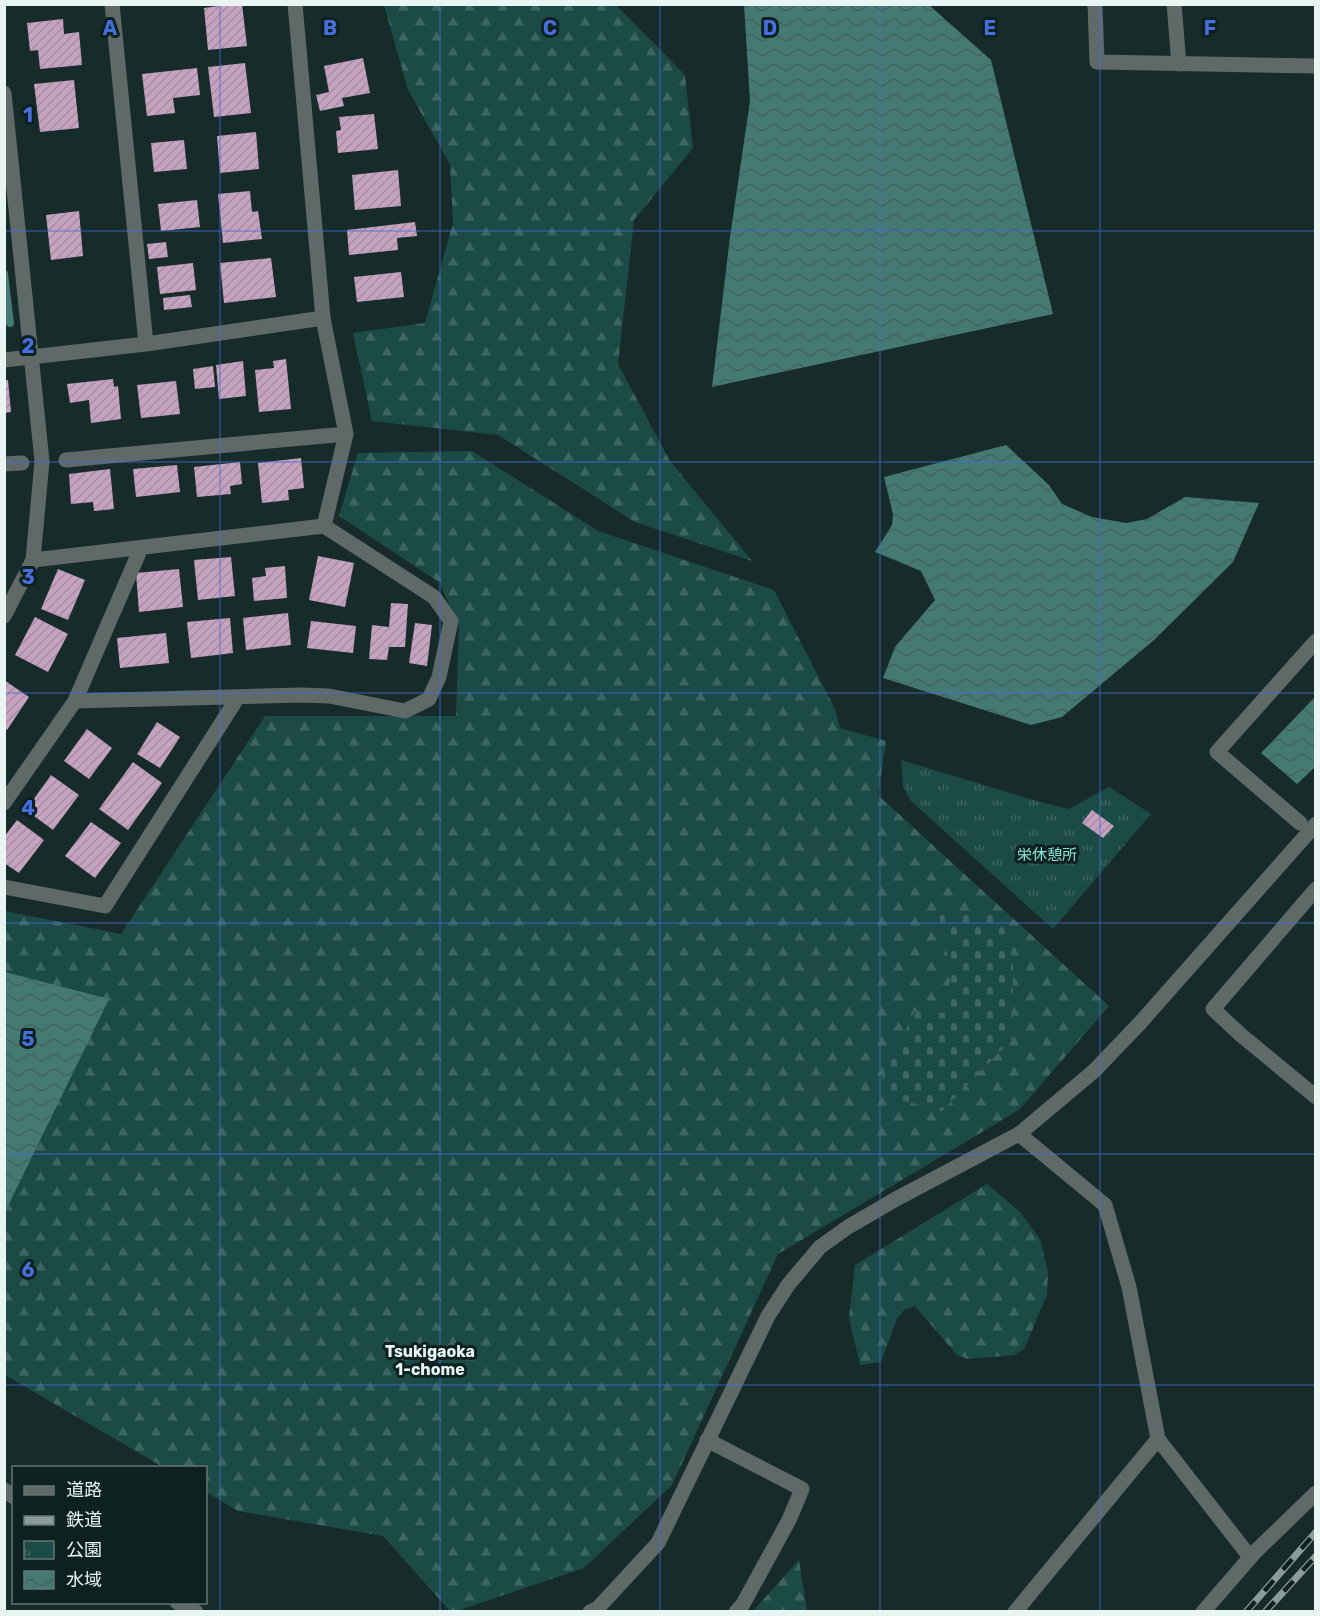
<svg xmlns="http://www.w3.org/2000/svg" width="1320" height="1616" viewBox="0 0 1320 1616" font-family="Rubik,'Noto Sans JP',sans-serif">
<style>
.forest{fill:url(#forest-firs)}
.cemetery{fill:url(#cemetery-stones)}
.park{fill:url(#park-tufts)}
.water{fill:url(#water-waves)}
.lines{fill:none;stroke-linecap:round;stroke-linejoin:round}
.stream{stroke:#457a74;stroke-width:8}
.building{fill:url(#building-hatch)}
.pedestrian{stroke:#5f6967;stroke-width:15}
.minor{stroke:#5f6967;stroke-width:15}
.tertiary{stroke:#5f6967;stroke-width:15}
.rail-casing{stroke:#8b9c9a;stroke-width:7}
.rail{stroke:#0d2220;stroke-width:4.5;stroke-dasharray:14;stroke-linecap:butt}
.grid{fill:none;stroke:#466fdd;stroke-width:1.5;stroke-opacity:0.55}
.labels{text-anchor:middle;stroke-width:6;stroke-linejoin:round;paint-order:stroke}
.park-label{font-size:15px;fill:#89e2d9;stroke:#0d2220}
.neighbourhood-label{font-size:16px;font-weight:bold;fill:#e8f5f3;stroke:#0d2220}
.grid-label{font-size:20px;text-anchor:middle;font-weight:bold;fill:#466fdd;stroke:#0d2220;stroke-width:6;stroke-linejoin:round;paint-order:stroke}
</style>
<defs>
<pattern id="forest-firs" width="22" height="20" patternUnits="userSpaceOnUse" patternTransform="scale(1.5)"><rect width="22" height="20" fill="#1c4b47"/><path d="M5 1l3.5 6h-7zM16 11l3.5 6h-7z" fill="#3d6662"/></pattern>
<pattern id="cemetery-stones" width="16" height="16" patternUnits="userSpaceOnUse" patternTransform="scale(1.5)"><rect width="16" height="16" fill="#1c4b47"/><path d="M2 7V4a2 2 0 0 1 4 0v3zM10 15v-3a2 2 0 0 1 4 0v3z" fill="#3d6662"/></pattern>
<pattern id="park-tufts" width="24" height="20" patternUnits="userSpaceOnUse" patternTransform="scale(1.5)"><rect width="24" height="20" fill="#1c4b47"/><path d="M3 7l-1-3M5 7V3M7 7l1-3M15 17l-1-3M17 17v-4M19 17l1-3" fill="none" stroke="#3d6662"/></pattern>
<pattern id="water-waves" width="16" height="10" patternUnits="userSpaceOnUse" patternTransform="scale(1.5)"><rect width="16" height="10" fill="#457a74"/><path d="M0 5q4-4 8 0t8 0" fill="none" stroke="#46625e"/></pattern>
<pattern id="building-hatch" width="6" height="6" patternUnits="userSpaceOnUse" patternTransform="scale(1.5)"><rect width="6" height="6" fill="#c5a2bf"/><path d="M-1 1l2-2M0 6l6-6M5 7l2-2" fill="none" stroke="#a58ca2"/></pattern>
</defs>
<rect width="100%" height="100%" fill="#172c2a"/>
<path class="forest" d="M384 5H616L685 75 693 148 634 220 618 364 670 461 752 561 635 522 498 435 372 421 353 333 425 323 453 223 450 164 408 90Z
M472 451 598 531 774 590 835 709 840 728 886 741 878 795 1109 1006 1019 1110 778 1254 672 1485 584 1568 457 1611H450L383 1536 238 1511 206 1492V1468L163 1467 5 1375V911L121 934 265 716H456L459 626 439 582 339 516 358 453Z
M987 1184 1020 1212 1040 1239 1048 1272 1047 1295 1024 1349 1014 1355 968 1359 957 1355 915 1306 904 1310 897 1319 881 1362 860 1365 849 1318 855 1265Z
M799 1560 807 1611H753Z"/>
<path class="cemetery" d="M939 914 1000 915 1013 961 1012 1039 942 1111 875 1093 915 1011 945 1013 951 973Z"/>
<path class="park" d="M901 760 1040 802 1069 809 1109 787 1151 814 1053 929 911 801 903 786Z"/>
<path class="water" d="M744 5H929L991 60 1053 314 712 387 730 237 750 101Z
M1006 445 1049 485 1062 504 1092 517 1126 523 1147 519 1185 497 1259 503 1233 562 1154 640 1062 717 1031 725 883 678 895 647 935 600 921 571 875 552 892 525 893 514 884 477Z
M1315 697V767L1297 784 1261 753Z
M5 972 109 999 5 1212 4 972Z"/>
<g class="lines">
<path class="stream" d="M4 274 10 323"/>
</g>
<path class="building" d="M233 4H242L247 46 208 50 204 8Z
M63 19 64 34 79 32 82 65 40 69 38 50 30 51 27 23Z
M363 58 370 93 342 98 344 106 320 111 316 95 329 92 324 66Z
M245 63 251 113 214 117 208 67Z
M197 68 200 95 173 98 175 113 147 116 142 74Z
M74 80 79 128 40 132 34 84Z
M374 114 378 149 338 153 336 131 341 130 339 117Z
M256 132 259 169 220 173 217 136Z
M184 140 187 169 154 172 151 143Z
M398 170 401 206 355 210 352 175Z
M250 191 252 212 258 211 262 239 223 243 218 194Z
M197 200 200 227 161 231 158 204Z
M79 211 83 256 51 260 46 215Z
M415 222 417 236 397 238 398 250 349 255 347 230Z
M166 242 168 257 149 259 147 244Z
M271 258 276 297 224 303 220 263Z
M193 263 196 290 160 294 157 267Z
M401 272 404 297 357 302 354 277Z
M190 295 192 307 164 310 163 298Z
M286 359 291 409 259 412 255 370 274 368 273 361Z
M243 361 246 396 219 399 216 365Z
M213 366 215 387 195 389 193 369Z
M113 379 114 387 118 386 121 419 91 423 89 400 70 403 67 384Z
M4 380H8L11 412 4 413Z
M176 381 180 414 141 418 137 385Z
M301 458 304 488 288 490 289 500 262 503 258 463Z
M240 462 242 484 230 486 231 494 197 497 194 467Z
M177 465 180 492 136 497 133 469Z
M110 469 114 509 94 511 93 502 71 504 69 474Z
M318 556 354 563 345 607 309 600Z
M231 557 235 596 198 600 194 560Z
M285 566 287 598 254 601 252 578 266 576 265 568Z
M58 569 85 580 68 620 41 609Z
M179 569 183 607 139 612 136 573Z
M391 603 408 604 405 647H389L387 660 369 659 372 625 389 627Z
M288 613 291 645 246 650 243 618Z
M35 617 68 634 48 672 15 655Z
M230 618 233 653 191 658 187 622Z
M311 621 356 626 353 653 307 648Z
M415 623 432 625 427 666 409 663Z
M166 633 169 663 120 668 117 638Z
M4 680 29 697 7 730 4 729Z
M157 722 180 737 160 768 137 754Z
M87 729 112 748 89 779 64 761Z
M133 762 162 783 128 830 99 809Z
M51 775 79 795 53 830 26 810Z
M1092 810 1114 826 1103 838 1082 823Z
M17 820 44 840 19 873 4 863V837Z
M91 822 121 843 95 878 65 856Z"/>
<g class="lines">
<path class="pedestrian" d="M323 318 346 434 324 526
M66 460 346 434
M4 464 22 463"/>
<path class="minor" d="M112 4 146 344
M1095 4 1097 62 1316 66
M1174 4 1179 64
M4 360 146 344 323 318 295 4
M33 560 324 526 434 597 451 621 439 677 429 699 405 711 329 696 301 695 75 701
M4 803 75 701 141 548
M1300 823 1217 752 1316 641
M4 887 105 906 238 697
M1316 889 1213 1009 1241 1035 1316 1097
M1019 1134 1105 1205 1129 1287 1158 1439 1250 1557
M707 1440 802 1489 789 1520 743 1604 736 1612
M1015 1612 1158 1439
M1203 1612 1255 1552 1316 1493"/>
<path class="tertiary" d="M4 93 42 461 33 560 4 616
M4 1490 14 1497
M177 1602 196 1612
M590 1612 597 1609 658 1543 768 1316 788 1285 820 1247 848 1227 896 1199 1019 1134 1094 1071 1140 1023 1316 824"/>
<defs>
<path id="rail" d="M1246 1612 1316 1532
M1265 1612 1316 1556"/>
</defs>
<use href="#rail" class="rail-casing"/>
<use href="#rail" class="rail"/>
</g>
<path class="grid" d="M220 4V1612M440 4V1612M660 4V1612M880 4V1612M1100 4V1612M4 231H1316M4 462H1316M4 693H1316M4 923H1316M4 1154H1316M4 1385H1316"/>
<g class="labels">
<g class="park-label">
<text x="1047" y="860">栄休憩所</text>
</g>
<g class="neighbourhood-label">
<text x="430" y="1357">Tsukigaoka<tspan x="430" dy="18">1-chome</tspan></text>
</g>
</g>
<g class="grid-label">
<text x="110" y="35">A</text>
<text x="330" y="35">B</text>
<text x="550" y="35">C</text>
<text x="770" y="35">D</text>
<text x="990" y="35">E</text>
<text x="1210" y="35">F</text>
<text x="28" y="122">1</text>
<text x="28" y="353">2</text>
<text x="28" y="584">3</text>
<text x="28" y="815">4</text>
<text x="28" y="1046">5</text>
<text x="28" y="1277">6</text>
</g>
<rect width="1320" height="1616" fill="none" stroke="#e8f5f3" stroke-width="12"/>
<rect x="12" y="1466" width="195" height="138" fill="#0d2220" stroke="#657674" stroke-width="1.5"/>
<rect x="24" y="1486" width="30" height="9" fill="#5f6967" stroke="#657674" stroke-width="1.5"/>
<text x="66" y="1496" font-size="18" fill="#e8f5f3">道路</text>
<rect x="24" y="1516" width="30" height="9" fill="#8b9c9a" stroke="#657674" stroke-width="1.5"/>
<text x="66" y="1526" font-size="18" fill="#e8f5f3">鉄道</text>
<rect x="24" y="1541" width="30" height="18" fill="url(#park-tufts)" stroke="#657674" stroke-width="1.5"/>
<text x="66" y="1556" font-size="18" fill="#e8f5f3">公園</text>
<rect x="24" y="1571" width="30" height="18" fill="url(#water-waves)" stroke="#657674" stroke-width="1.5"/>
<text x="66" y="1586" font-size="18" fill="#e8f5f3">水域</text>
</svg>
